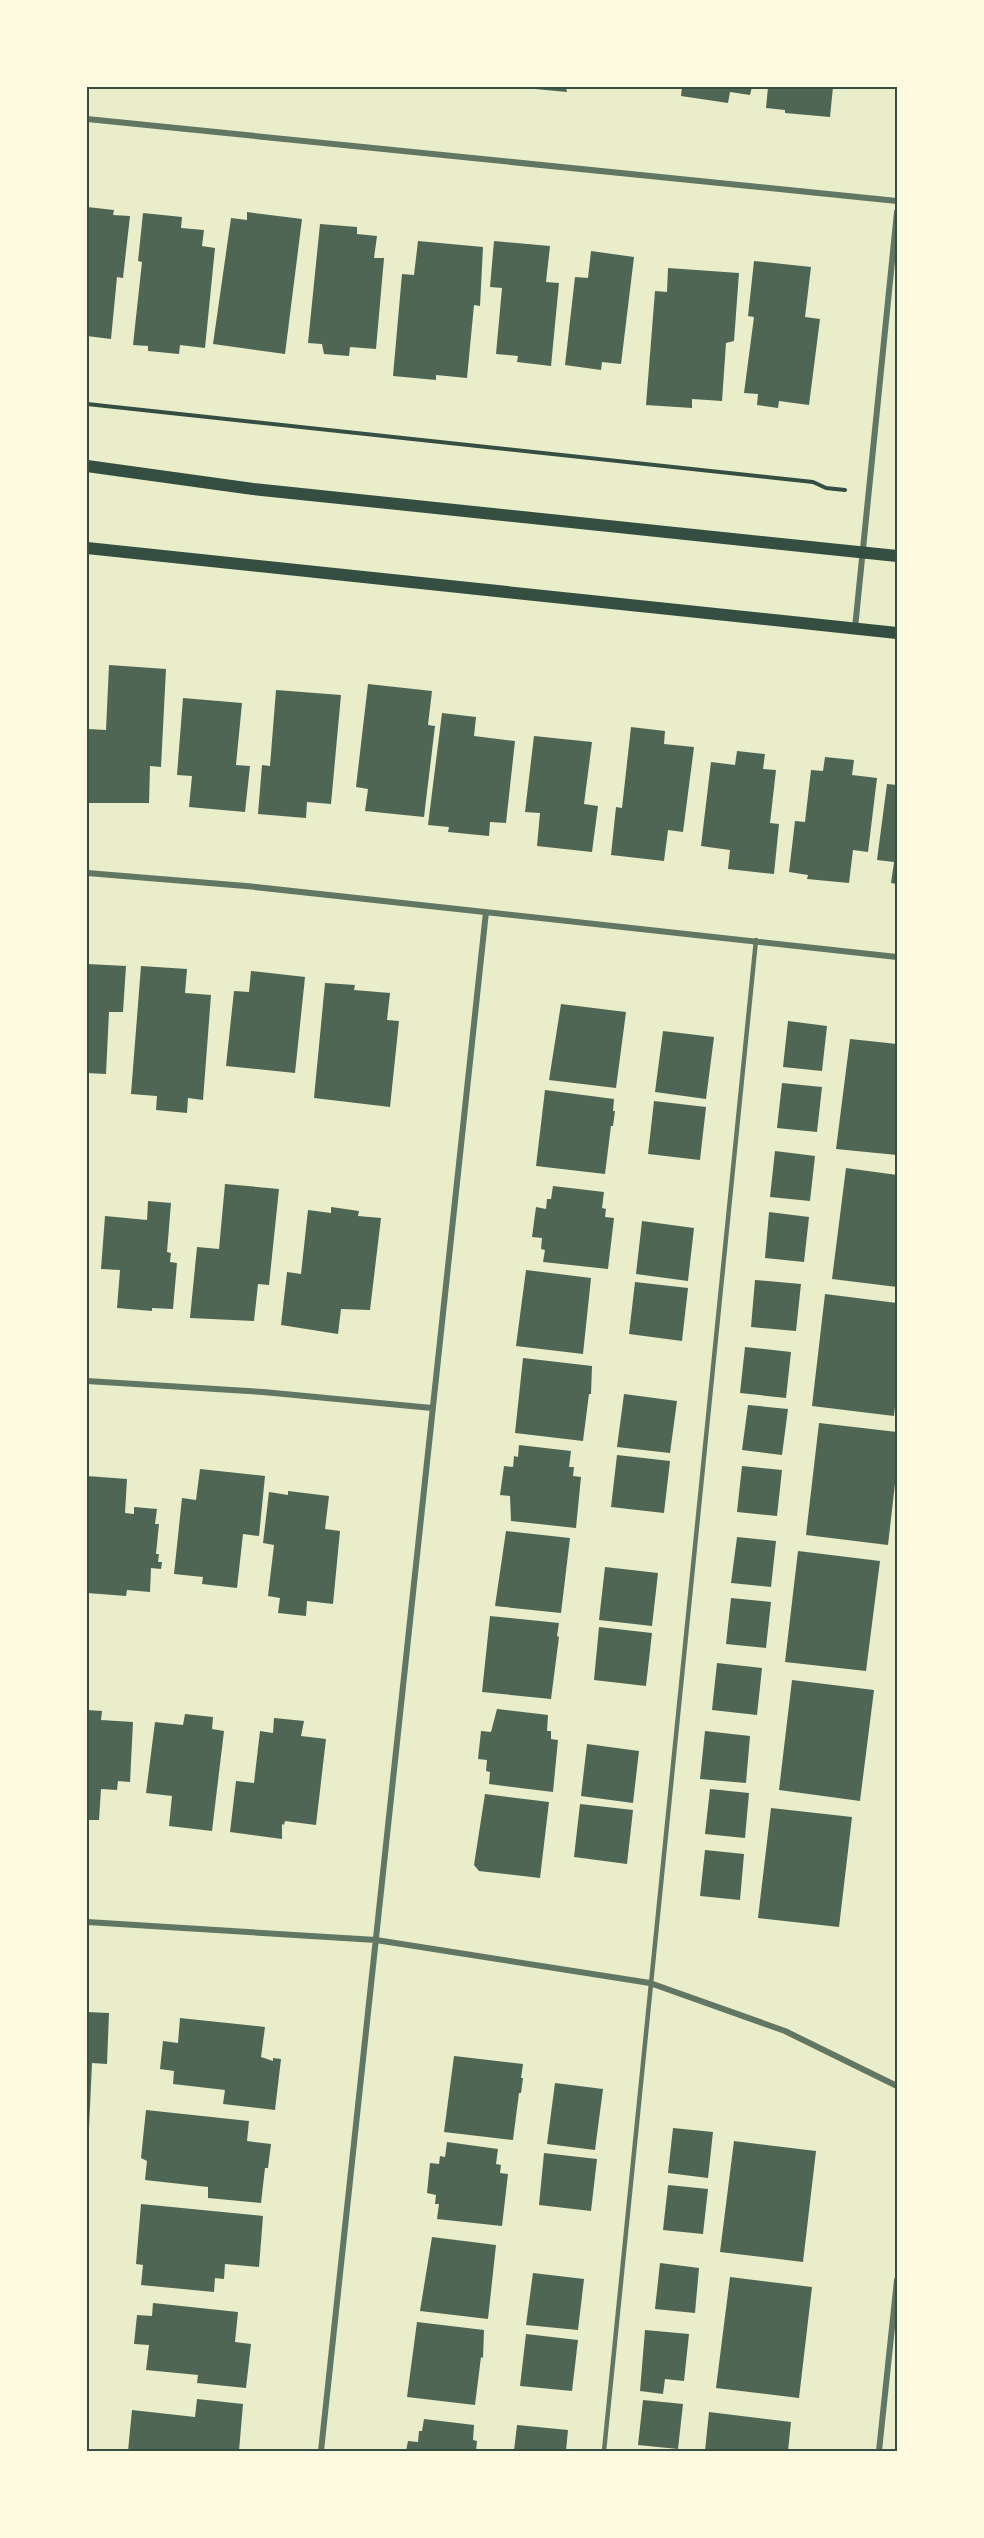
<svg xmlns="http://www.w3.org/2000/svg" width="984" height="2538" viewBox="0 0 984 2538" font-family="Roboto,sans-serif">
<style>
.building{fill:#4f6655}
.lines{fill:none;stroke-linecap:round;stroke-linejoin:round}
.path{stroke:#344e41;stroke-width:4}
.service{stroke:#617663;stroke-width:4.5}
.minor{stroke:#617663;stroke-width:6}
.secondary{stroke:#344e41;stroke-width:12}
.neatline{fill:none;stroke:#344e41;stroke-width:2}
</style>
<rect width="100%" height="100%" fill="#e9edc9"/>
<path class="building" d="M535 87H566L567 92 535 89Z
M682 87H752L750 95 730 92 728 103 681 96Z
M768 87H833L830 117 785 113V110L766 108Z
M87 207 114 210 113 215 130 216 123 278 117 277 111 339 87 336Z
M247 212 302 219 285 354 213 344 231 218 247 220Z
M143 213 182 217 181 228 204 230 202 246 215 248 205 348 180 345 179 354 148 351V346L133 345 142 262 138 261Z
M320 224 357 227V234L377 236 374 258H384L376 349 350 347 349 356 324 354 322 344 308 343Z
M418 241 483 247 480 306 474 305 467 378 436 375V380L393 376 402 274 414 275Z
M494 241 550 246 546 282 559 283 551 366 517 362 518 356 496 354 502 288 490 287Z
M591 251 634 257 621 364 602 362 601 370 565 365 575 277 588 278Z
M754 261 811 267 805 317 820 319 809 405 779 401 778 408 757 405 758 394 744 393 754 317 748 316Z
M668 268 739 273 734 341 726 343 722 401 692 399V408L646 405 655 291 667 292Z
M109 665 166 669 161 767 150 766 149 803H87L88 729 106 730Z
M368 684 432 691 428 725 435 726 424 817 365 811 368 789 356 787Z
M276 690 341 695 331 804 307 802 306 818 258 814 262 765 270 766Z
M183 698 242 703 236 765 250 766 245 812 189 807 192 776 177 775Z
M442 713 476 717 474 736 515 741 506 823 490 822 489 836 448 832 449 827 428 825Z
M631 727 665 731 664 744 694 747 683 832 668 830 664 861 611 855 616 807 622 808Z
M534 736 592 742 584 804 598 806 592 852 537 846 540 813 525 812Z
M737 751 765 754 763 769 776 770 770 823 779 824 774 874 728 869 730 850 701 846 711 762 735 765Z
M825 757 854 760 852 775 877 778 868 852 853 850 849 883 807 879 808 875 789 872 795 821 805 822 811 770 823 771Z
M887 784 897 785V884L891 883 894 862 877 860Z
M87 964 126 966 123 1012H109L106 1074 87 1073Z
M141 966 187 969 185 993 211 995 203 1100 188 1098 187 1113 156 1110 157 1096 131 1094Z
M251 971 305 977 295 1073 226 1066 234 991 249 992Z
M325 983 355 985 354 990 390 993 387 1020 399 1021 390 1107 314 1098Z
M561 1004 626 1012 616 1088 549 1080Z
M788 1021 827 1026 822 1071 783 1067Z
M663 1031 714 1037 706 1099 655 1092Z
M850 1039 897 1044V1155L836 1149Z
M782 1083 822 1087 817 1132 777 1128Z
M545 1090 614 1099 613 1111H615L613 1126H611L605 1174 536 1166Z
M654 1101 706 1107 700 1160 648 1154Z
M775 1151 815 1156 810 1201 770 1197Z
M846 1168 897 1175V1287L832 1279Z
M225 1184 279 1189 269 1285 258 1284 254 1321 190 1318 197 1247 219 1249Z
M553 1186 604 1192 602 1208 606 1209 605 1217 614 1218 608 1269 543 1262 545 1250 541 1249 542 1238 532 1237 536 1207 546 1209 547 1199H551Z
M148 1201 171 1203 167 1252 171 1253 170 1262 177 1263 173 1309 152 1308V1311L117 1308 120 1270 101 1269 105 1216 147 1220Z
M331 1207 359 1211 358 1216 381 1218 370 1310 341 1309 338 1334 281 1325 287 1272 301 1274 308 1210 331 1213Z
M769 1212 809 1217 804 1262 765 1258Z
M642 1221 694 1228 688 1281 636 1274Z
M526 1270 591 1278 583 1354 516 1346Z
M755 1280 801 1284 796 1331 751 1327Z
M635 1282 688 1288 682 1341 629 1334Z
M825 1294 897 1303V1387L894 1416 812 1406Z
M745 1347 791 1352 786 1398 740 1393Z
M523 1358 592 1366 591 1394H589L583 1441 515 1433Z
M624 1394 677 1401 670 1453 617 1447Z
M748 1405 788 1409 782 1455 742 1450Z
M819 1423 897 1432V1466L888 1545 806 1535Z
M519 1445 571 1451 569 1467H574L573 1476 581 1477 576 1528 511 1521 510 1496 500 1495 504 1466 513 1467 514 1456 518 1457Z
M617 1455 670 1461 664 1513 611 1507Z
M742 1466 782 1470 777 1516 737 1512Z
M200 1469 265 1476 259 1536 243 1534 237 1588 202 1584 203 1577 174 1574 182 1498 196 1500Z
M87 1476 127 1479 125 1513 134 1514V1507L157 1509 155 1524H159L156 1554H159L158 1562H162L161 1569 151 1568 150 1592 127 1590 126 1596 87 1593Z
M288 1491 329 1496 325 1529 340 1531 333 1604 307 1601 306 1616 278 1613 280 1598 268 1596 274 1545 263 1543 269 1492 288 1495Z
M506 1531 570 1538 561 1613 495 1606Z
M737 1537 776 1541 771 1587 731 1583Z
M798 1551 880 1561 866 1671 785 1662Z
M605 1567 658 1573 652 1626 599 1620Z
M731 1598 771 1602 766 1648 726 1644Z
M490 1616 559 1623 557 1636 559 1637 551 1699 482 1692Z
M599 1627 652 1633 646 1686 594 1680Z
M717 1663 762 1668 757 1715 712 1710Z
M792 1680 874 1690 860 1801 779 1790Z
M497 1709 548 1715 547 1731H551V1739L558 1740 553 1792 489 1784 490 1772 486 1771 487 1760 478 1759 481 1731 491 1732Z
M87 1710 102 1711 101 1720 133 1722 130 1782 118 1781 117 1790 101 1789 99 1820H87Z
M185 1714 213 1717 212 1729 224 1731 212 1831 169 1826 172 1796 146 1793 155 1722 183 1725Z
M274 1718 304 1721 301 1736 326 1739 316 1825 285 1821 284 1825 282 1824V1839L230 1832 236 1781 254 1783 260 1731 273 1733Z
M705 1731 750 1736 746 1783 700 1779Z
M587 1744 639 1751 633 1803 581 1796Z
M710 1789 749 1793 745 1838 705 1834Z
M485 1794 549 1802 540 1878 479 1871 474 1865Z
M580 1804 633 1810 627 1864 574 1857Z
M771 1808 852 1817 839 1927 758 1918Z
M705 1850 744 1854 740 1900 700 1896Z
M87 2012 109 2013 107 2064 92 2063 89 2128H87Z
M180 2018 265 2027 261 2057 273 2061V2058L281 2059 275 2110 223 2104 225 2090 173 2084 174 2071 160 2069 163 2041 178 2043Z
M454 2056 523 2064 521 2078H523L521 2093H519L513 2140 444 2132Z
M555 2083 603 2089 595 2150 547 2144Z
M146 2110 249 2121 247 2141 271 2144 268 2168H265L261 2203 208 2198V2187L145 2180 147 2161 141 2158Z
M673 2128 713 2132 708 2178 668 2173Z
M734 2141 816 2151 803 2262 720 2252Z
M447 2142 498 2149 496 2164 501 2165 500 2173 508 2174 502 2226 437 2219 439 2204H435L436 2195 427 2193 430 2163 439 2164 440 2156 445 2157Z
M544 2153 597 2159 591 2211 539 2205Z
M668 2185 708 2189 703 2234 663 2230Z
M141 2204 263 2216 259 2267 225 2264 224 2279 215 2278 214 2292 141 2285 143 2265 136 2264Z
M432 2237 496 2245 488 2319 420 2311Z
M660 2263 699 2268 695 2313 655 2309Z
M533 2273 584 2279 578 2330 526 2325Z
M730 2277 812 2287 799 2398 716 2388Z
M153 2303 238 2312 235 2342 251 2344 246 2388 197 2383 198 2375 146 2370 149 2345 134 2344 137 2315 152 2316Z
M417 2322 484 2330 483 2358 481 2357 475 2405 407 2397Z
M645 2330 689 2334 684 2381 665 2379 663 2394 640 2391Z
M526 2334 578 2340 572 2391 520 2386Z
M197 2399 243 2404 239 2451H128L132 2410 195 2417Z
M643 2400 683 2404 678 2449 638 2445Z
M709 2412 791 2422 788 2451H705Z
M424 2419 474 2425 473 2440 477 2441 476 2451H406L408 2441 418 2442 419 2431H422Z
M517 2425 568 2430 566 2451H514Z"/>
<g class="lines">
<path class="path" d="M87 404 813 482 826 488 845 490"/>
<path class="service" d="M604 2451 756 940"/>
<path class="minor" d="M87 119 897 201
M855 628 897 212
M87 873 246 886 897 957
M87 1381 263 1392 432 1408
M87 1922 376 1940 650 1983 785 2031 897 2086
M321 2451 486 912
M879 2451 897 2280"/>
<path class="secondary" d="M87 466 253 489 897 556
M87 548 897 633"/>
</g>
<rect width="984" height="2538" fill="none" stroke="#fefae0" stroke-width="177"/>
<rect x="88" y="88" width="808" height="2362" class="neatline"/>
</svg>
